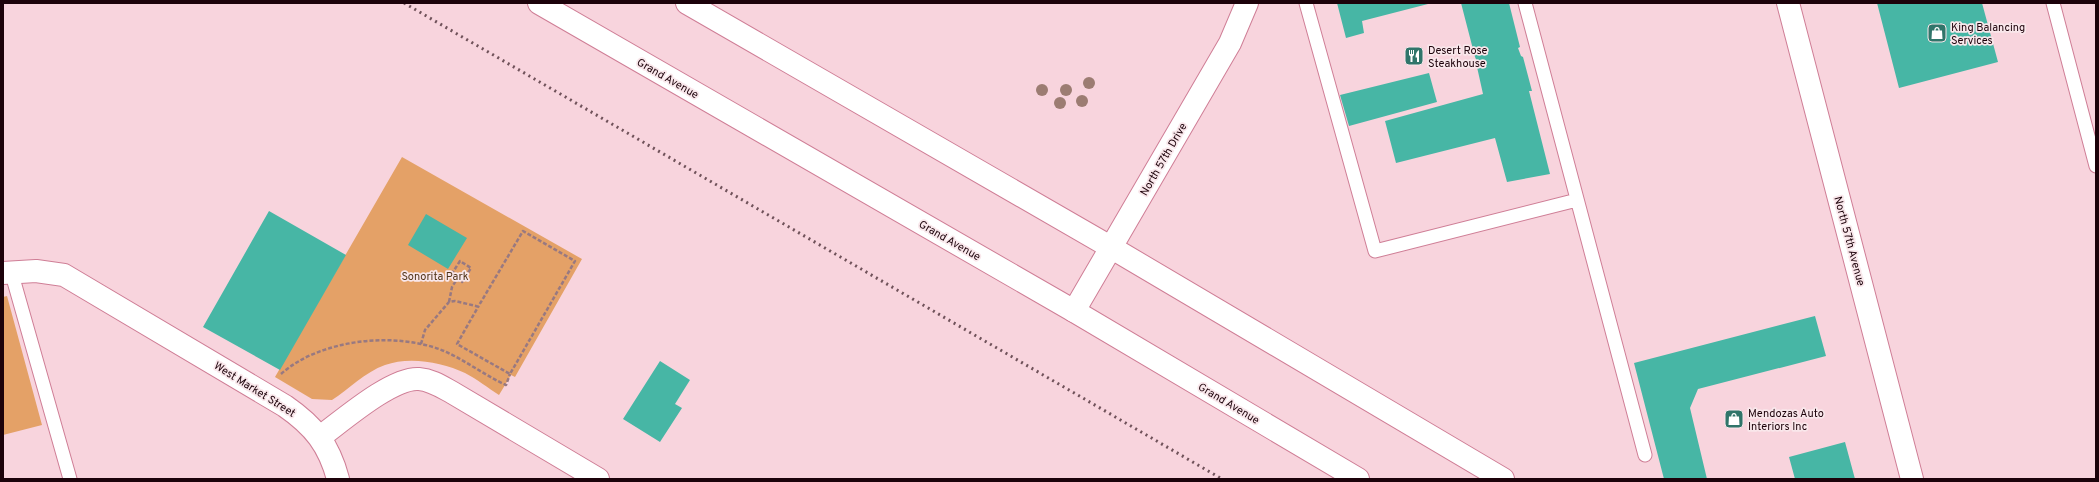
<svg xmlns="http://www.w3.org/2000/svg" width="2099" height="482" viewBox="0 0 2099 482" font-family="Overpass,sans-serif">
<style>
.green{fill:#e4a167}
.building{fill:#47b6a5}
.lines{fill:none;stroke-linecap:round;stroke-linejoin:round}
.lane-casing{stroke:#cf7e96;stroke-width:15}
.street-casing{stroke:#cf7e96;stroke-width:24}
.highway-casing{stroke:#cf7e96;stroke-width:24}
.path{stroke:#987981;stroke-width:2.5;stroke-dasharray:4 2;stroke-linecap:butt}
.lane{stroke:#fff;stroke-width:13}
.street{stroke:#fff;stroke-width:22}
.highway{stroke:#fff;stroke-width:22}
.rail{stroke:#70525a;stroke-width:3;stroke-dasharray:2 4;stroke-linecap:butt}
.tree{fill:#9c7c72}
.labels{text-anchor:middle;stroke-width:3.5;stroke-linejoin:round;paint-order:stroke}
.poi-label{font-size:11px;fill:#1c020a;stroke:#f9e7eb;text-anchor:start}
.street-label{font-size:11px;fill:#1c020a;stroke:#f9e7eb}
.park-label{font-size:11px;fill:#51341a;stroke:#f9e7eb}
</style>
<rect width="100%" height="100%" fill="#f8d4dd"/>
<path class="green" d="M402 157 582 259 515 377 511 375 499 395C488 388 477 379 465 373 442 362 409 356 385 365 365 372 349 389 332 400L312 399 275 377Z
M7 296 42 425 3 435V297Z"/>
<path class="building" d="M1337 3H1428V4L1362 21 1364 33 1346 38Z
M1461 3H1509L1520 47 1518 48 1521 56 1523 57 1532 91H1529L1550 174 1507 182 1495 138 1396 163 1385 121 1483 94 1477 67 1479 66 1475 57Z
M1877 3H1982L1998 62 1899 88Z
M1429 73 1437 102 1349 126 1340 95Z
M269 211 346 255 280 370 203 327Z
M426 214 467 238 448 269 408 245Z
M1815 316 1826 356 1698 389 1690 408 1707 479H1664L1634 363Z
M660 361 690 380 675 404 682 408 660 442 623 419Z
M1845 442 1855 479H1795L1789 457Z"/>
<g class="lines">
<defs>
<path id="lane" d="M1306 3 1375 251 1577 200
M1525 3 1645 455
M2053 3 2096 166
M11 271 70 479"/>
<path id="street" d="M1788 3 1912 479
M3 273 36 271 64 275 285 406C314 426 329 445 338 479
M1074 311 1230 43 1247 3
M320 437C342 421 392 377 419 379 432 380 442 387 453 393L598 479"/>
<path id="highway" d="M539 3 1074 311 1358 479
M687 3 1112 248 1503 479"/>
</defs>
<use href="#lane" class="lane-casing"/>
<use href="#street" class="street-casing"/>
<use href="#highway" class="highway-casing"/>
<path class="path" d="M449 302 452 287 457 279 462 282 471 268 460 261 451 275 457 279
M421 344 425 330 449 302 455 301 476 306 478 307 457 344 510 374 575 261 523 231 478 307
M281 374C320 339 396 331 444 351 465 360 484 375 506 385L510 374"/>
<use href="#lane" class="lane"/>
<use href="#street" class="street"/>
<use href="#highway" class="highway"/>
<path class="rail" d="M404 3 1222 479"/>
</g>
<g class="tree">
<circle cx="1089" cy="83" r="6"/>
<circle cx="1042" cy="90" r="6"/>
<circle cx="1066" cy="90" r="6"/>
<circle cx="1082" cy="101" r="6"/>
<circle cx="1060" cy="103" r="6"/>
</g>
<defs>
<symbol id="shop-square" viewBox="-11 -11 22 22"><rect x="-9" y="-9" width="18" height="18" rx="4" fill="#30756a" stroke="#f9e7eb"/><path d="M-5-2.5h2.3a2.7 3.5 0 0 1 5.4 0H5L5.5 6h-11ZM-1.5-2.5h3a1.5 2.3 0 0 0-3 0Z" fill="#fff"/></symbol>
<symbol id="restaurant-square" viewBox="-11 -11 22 22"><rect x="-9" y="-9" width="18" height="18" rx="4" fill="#30756a" stroke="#f9e7eb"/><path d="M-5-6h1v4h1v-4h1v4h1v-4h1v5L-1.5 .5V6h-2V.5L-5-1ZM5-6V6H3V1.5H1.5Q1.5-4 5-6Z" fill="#fff"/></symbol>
</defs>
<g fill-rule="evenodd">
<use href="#shop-square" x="1926" y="22" width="22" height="22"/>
<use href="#restaurant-square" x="1403" y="45" width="22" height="22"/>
<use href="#shop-square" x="1723" y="408" width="22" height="22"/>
</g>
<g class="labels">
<g class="poi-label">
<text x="1951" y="31">King Balancing<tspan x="1951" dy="13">Services</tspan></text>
<text x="1428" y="54">Desert Rose<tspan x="1428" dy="13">Steakhouse</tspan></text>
<text x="1748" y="417">Mendozas Auto<tspan x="1748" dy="13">Interiors Inc</tspan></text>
</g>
<g class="street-label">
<text transform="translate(668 78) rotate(30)" y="4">Grand Avenue</text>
<text transform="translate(1163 159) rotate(-60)" y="4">North 57th Drive</text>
<text transform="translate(950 240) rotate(30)" y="4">Grand Avenue</text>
<text transform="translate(1850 241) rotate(75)" y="4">North 57th Avenue</text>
<text transform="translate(255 389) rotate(32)" y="4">West Market Street</text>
<text transform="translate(1229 403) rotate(31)" y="4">Grand Avenue</text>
</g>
<g class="park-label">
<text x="435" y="280">Sonorita Park</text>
</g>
</g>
<rect width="2099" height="482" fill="none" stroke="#1c020a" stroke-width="8"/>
</svg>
